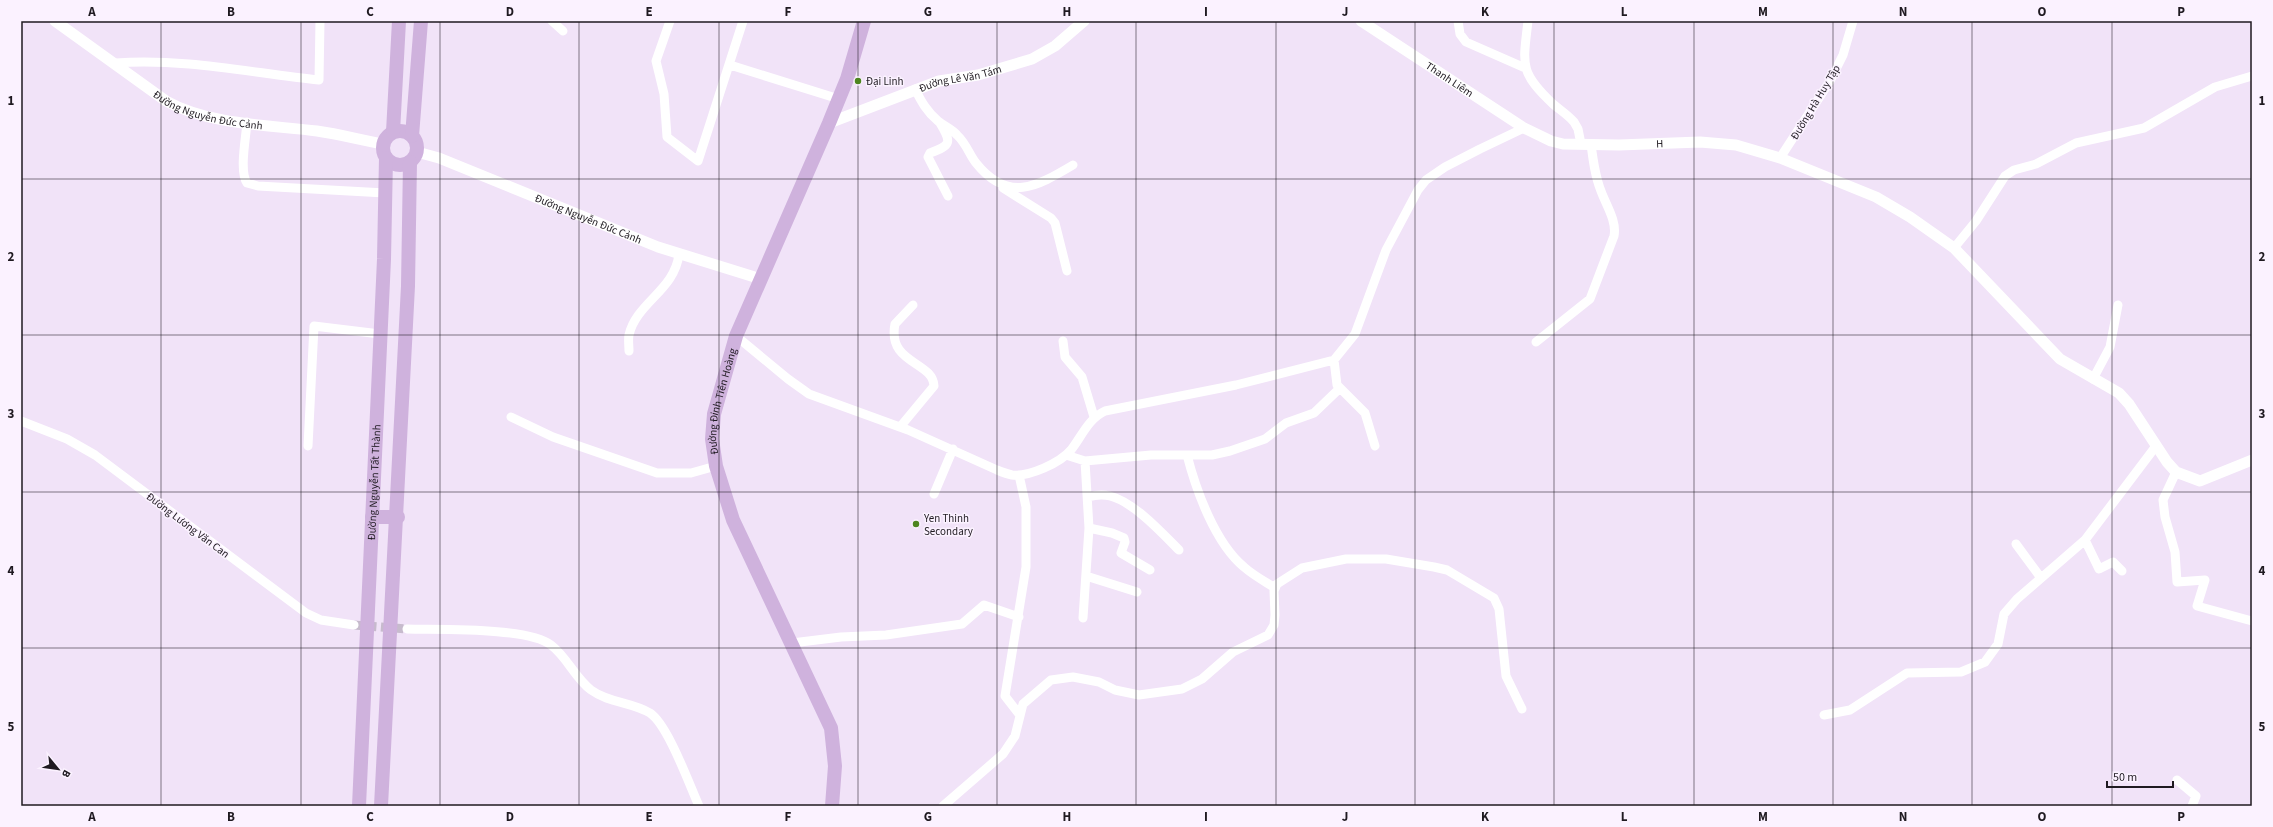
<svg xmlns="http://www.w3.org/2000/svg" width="2273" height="827" viewBox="0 0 2273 827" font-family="'Source Sans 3',sans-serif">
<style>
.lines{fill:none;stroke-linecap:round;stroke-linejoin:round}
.minor-tunnel{stroke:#c7bbcd;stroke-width:9;stroke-dasharray:9 4.5;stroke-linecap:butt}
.minor{stroke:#fff;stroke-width:9}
.tertiary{stroke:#fff;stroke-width:11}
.primary{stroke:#cfb2dd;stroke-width:14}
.grid{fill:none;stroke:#1f1a21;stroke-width:1;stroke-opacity:0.55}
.poi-dot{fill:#4d851f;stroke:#fbf2ff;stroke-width:1.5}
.labels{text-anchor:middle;stroke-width:3;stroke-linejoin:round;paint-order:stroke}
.street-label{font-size:11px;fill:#1f1a21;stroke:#fbf2ff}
.poi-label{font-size:11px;fill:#1f1a21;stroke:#fbf2ff;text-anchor:start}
.neatline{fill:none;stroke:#1f1a21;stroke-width:1.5}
.grid-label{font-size:13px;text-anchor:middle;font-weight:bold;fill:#1f1a21}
</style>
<rect width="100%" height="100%" fill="#f1e3f8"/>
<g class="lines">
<path class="minor-tunnel" d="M354 625 407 629"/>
<path class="minor" d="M552 21 563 31
M670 21 656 61 664 94 667 137 698 161 743 21
M1458 21 1460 34 1466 42 1525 68
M1528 21C1523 65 1519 72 1553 104 1560 110 1568 115 1574 122L1578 129 1581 144
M116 63C184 58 252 73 319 80L320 21
M730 65 839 99
M915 89C921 101 927 112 938 121 944 126 952 129 957 135 966 143 969 154 976 163 1008 203 1036 187 1073 165
M247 122C246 138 239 171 247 183L258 186 385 193
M940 123C952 143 951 145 930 153L928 157 948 196
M1780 158 1830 81 1843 55 1853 21
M1003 188 1051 218 1055 223 1067 271
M1954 248 1976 221 2005 176 2014 170 2036 164 2076 143 2144 128 2215 87 2252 76
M736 336 788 379 809 394 908 430 997 470C1002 472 1007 474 1012 475 1029 477 1060 463 1071 450 1082 436 1088 419 1105 411L1236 385 1334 360 1355 334 1386 250 1418 190 1426 180 1445 167 1480 149 1524 128
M1063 341 1065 357 1082 377 1094 417
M1536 342 1590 299 1614 236C1617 221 1606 205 1601 191 1595 176 1593 160 1591 144
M629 351C629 346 628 340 629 335 636 303 675 290 679 254
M1334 360 1337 385 1365 413 1375 446
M2093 379 2110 347 2118 305
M511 417 553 437 657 473H691L716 466
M21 421 67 439 95 455 306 613 321 620 354 625
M900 427 934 386C933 361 887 364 895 324L913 305
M308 446 314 326 380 334
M1066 455 1085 461 1151 455H1212L1230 451 1265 439 1286 423 1314 413 1339 389
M1187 455C1196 490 1215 543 1244 567 1253 575 1264 581 1275 588
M2176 472 2163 500 2165 517 2175 552 2177 582 2205 580 2197 606 2252 621
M1019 475 1026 507V567L1005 696 1019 714
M934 494 953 449
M1088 497C1095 495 1102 494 1110 496 1134 502 1162 533 1179 550
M1089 528 1112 533 1124 538 1125 542 1121 553 1150 570
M2085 540 2099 569 2113 562 2122 571
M2016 544 2041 578
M1086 576 1137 592
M1083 618 1089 528 1085 461
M407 629C439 630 528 627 551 645 567 657 575 678 591 690 609 703 632 702 650 713 668 725 689 784 699 806
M792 643 841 637 886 635 962 624 984 605 1019 617
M1824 715 1850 710 1907 673 1961 672 1985 662 1998 644 2004 614 2017 599 2085 540 2156 446
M2177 780 2196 796 2192 806
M943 806 1003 754 1015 736 1023 704 1051 680 1073 677 1099 682 1115 690 1139 695 1182 689 1202 679 1233 652 1268 635 1274 625 1275 615 1274 591 1277 584 1302 568 1346 559H1386L1434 567 1447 570 1494 598 1499 609 1506 676 1522 709"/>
<g class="tertiary">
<path id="s1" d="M55 21 166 101C209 125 269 125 317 131 339 134 361 140 383 144"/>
<path id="s2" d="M1361 21 1524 128 1551 141 1563 144 1619 145 1700 142 1736 145 1780 158 1876 197 1910 217 1954 248 2060 359 2119 393 2129 404 2167 462 2176 472 2200 481 2252 460"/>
<path id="s3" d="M829 123 939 81 978 75 1032 59 1055 46 1084 21"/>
<path id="s4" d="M417 152 439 158 658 247 761 279"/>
</g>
<g class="primary">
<circle cx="400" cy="148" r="17"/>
<path d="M393 132 399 21"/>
<path d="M412 136 421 21"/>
<path d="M372 517H398"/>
<path id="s5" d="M359 806 384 259 386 158"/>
<path d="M381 806 408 286 410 162"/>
<path id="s6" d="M832 806 835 766 831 728 733 520 716 466 712 439 714 414 736 336 829 123 847 79 864 21"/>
</g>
</g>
<path class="grid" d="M161 21V806M301 21V806M440 21V806M579 21V806M719 21V806M858 21V806M997 21V806M1136 21V806M1276 21V806M1415 21V806M1554 21V806M1694 21V806M1833 21V806M1972 21V806M2112 21V806M21 179H2252M21 335H2252M21 492H2252M21 648H2252"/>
<g class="poi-dot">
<circle cx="858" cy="81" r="4"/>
<circle cx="916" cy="524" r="4"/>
</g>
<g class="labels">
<g class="street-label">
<text dy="4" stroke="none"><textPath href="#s3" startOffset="139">Đường Lê Văn Tám</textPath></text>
<text dy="4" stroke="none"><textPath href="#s2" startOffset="106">Thanh Liêm</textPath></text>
<text transform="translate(1815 102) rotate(-59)" y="4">Đường Hà Huy Tập</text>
<text dy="4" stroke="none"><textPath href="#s1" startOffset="180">Đường Nguyễn Đức Cảnh</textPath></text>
<text dy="4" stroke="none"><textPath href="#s2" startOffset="334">H</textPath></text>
<text dy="4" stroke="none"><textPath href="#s4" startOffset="184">Đường Nguyễn Đức Cảnh</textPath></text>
<text dy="4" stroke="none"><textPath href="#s6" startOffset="431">Đường Đinh Tiên Hoàng</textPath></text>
<text dy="4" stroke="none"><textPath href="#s5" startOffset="324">Đường Nguyễn Tất Thành</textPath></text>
<text transform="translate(188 525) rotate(37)" y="4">Đường Lương Văn Can</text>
</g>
<g class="poi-label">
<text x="866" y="85">Đại Linh</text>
<text x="924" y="522">Yen Thinh<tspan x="924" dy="13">Secondary</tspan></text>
</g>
</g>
<rect width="2273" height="827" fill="none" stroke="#fbf2ff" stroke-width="44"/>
<g transform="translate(58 769) rotate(119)" stroke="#fbf2ff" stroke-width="3" paint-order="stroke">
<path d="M0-3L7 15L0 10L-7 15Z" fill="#1f1a21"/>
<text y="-6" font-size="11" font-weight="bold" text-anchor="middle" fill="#1f1a21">B</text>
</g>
<path d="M2107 781v6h66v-6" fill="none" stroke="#1f1a21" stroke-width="2"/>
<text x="2113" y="781" font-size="12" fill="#1f1a21" stroke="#fbf2ff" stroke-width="3" paint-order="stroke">50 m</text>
<rect x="22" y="22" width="2229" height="783" class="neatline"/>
<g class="grid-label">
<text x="92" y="16">A</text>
<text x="231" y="16">B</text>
<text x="370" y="16">C</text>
<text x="510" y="16">D</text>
<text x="649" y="16">E</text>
<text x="788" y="16">F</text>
<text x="928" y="16">G</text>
<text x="1067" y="16">H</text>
<text x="1206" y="16">I</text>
<text x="1345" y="16">J</text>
<text x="1485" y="16">K</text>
<text x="1624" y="16">L</text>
<text x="1763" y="16">M</text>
<text x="1903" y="16">N</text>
<text x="2042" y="16">O</text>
<text x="2181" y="16">P</text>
<text x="11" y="105">1</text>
<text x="2262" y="105">1</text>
<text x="11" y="261">2</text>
<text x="2262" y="261">2</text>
<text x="11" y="418">3</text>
<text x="2262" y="418">3</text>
<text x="11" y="575">4</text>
<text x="2262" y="575">4</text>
<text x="11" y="731">5</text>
<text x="2262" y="731">5</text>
<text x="92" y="821">A</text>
<text x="231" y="821">B</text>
<text x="370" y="821">C</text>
<text x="510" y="821">D</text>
<text x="649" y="821">E</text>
<text x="788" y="821">F</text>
<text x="928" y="821">G</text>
<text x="1067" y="821">H</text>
<text x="1206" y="821">I</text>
<text x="1345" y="821">J</text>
<text x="1485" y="821">K</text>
<text x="1624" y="821">L</text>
<text x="1763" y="821">M</text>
<text x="1903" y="821">N</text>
<text x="2042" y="821">O</text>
<text x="2181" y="821">P</text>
</g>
</svg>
